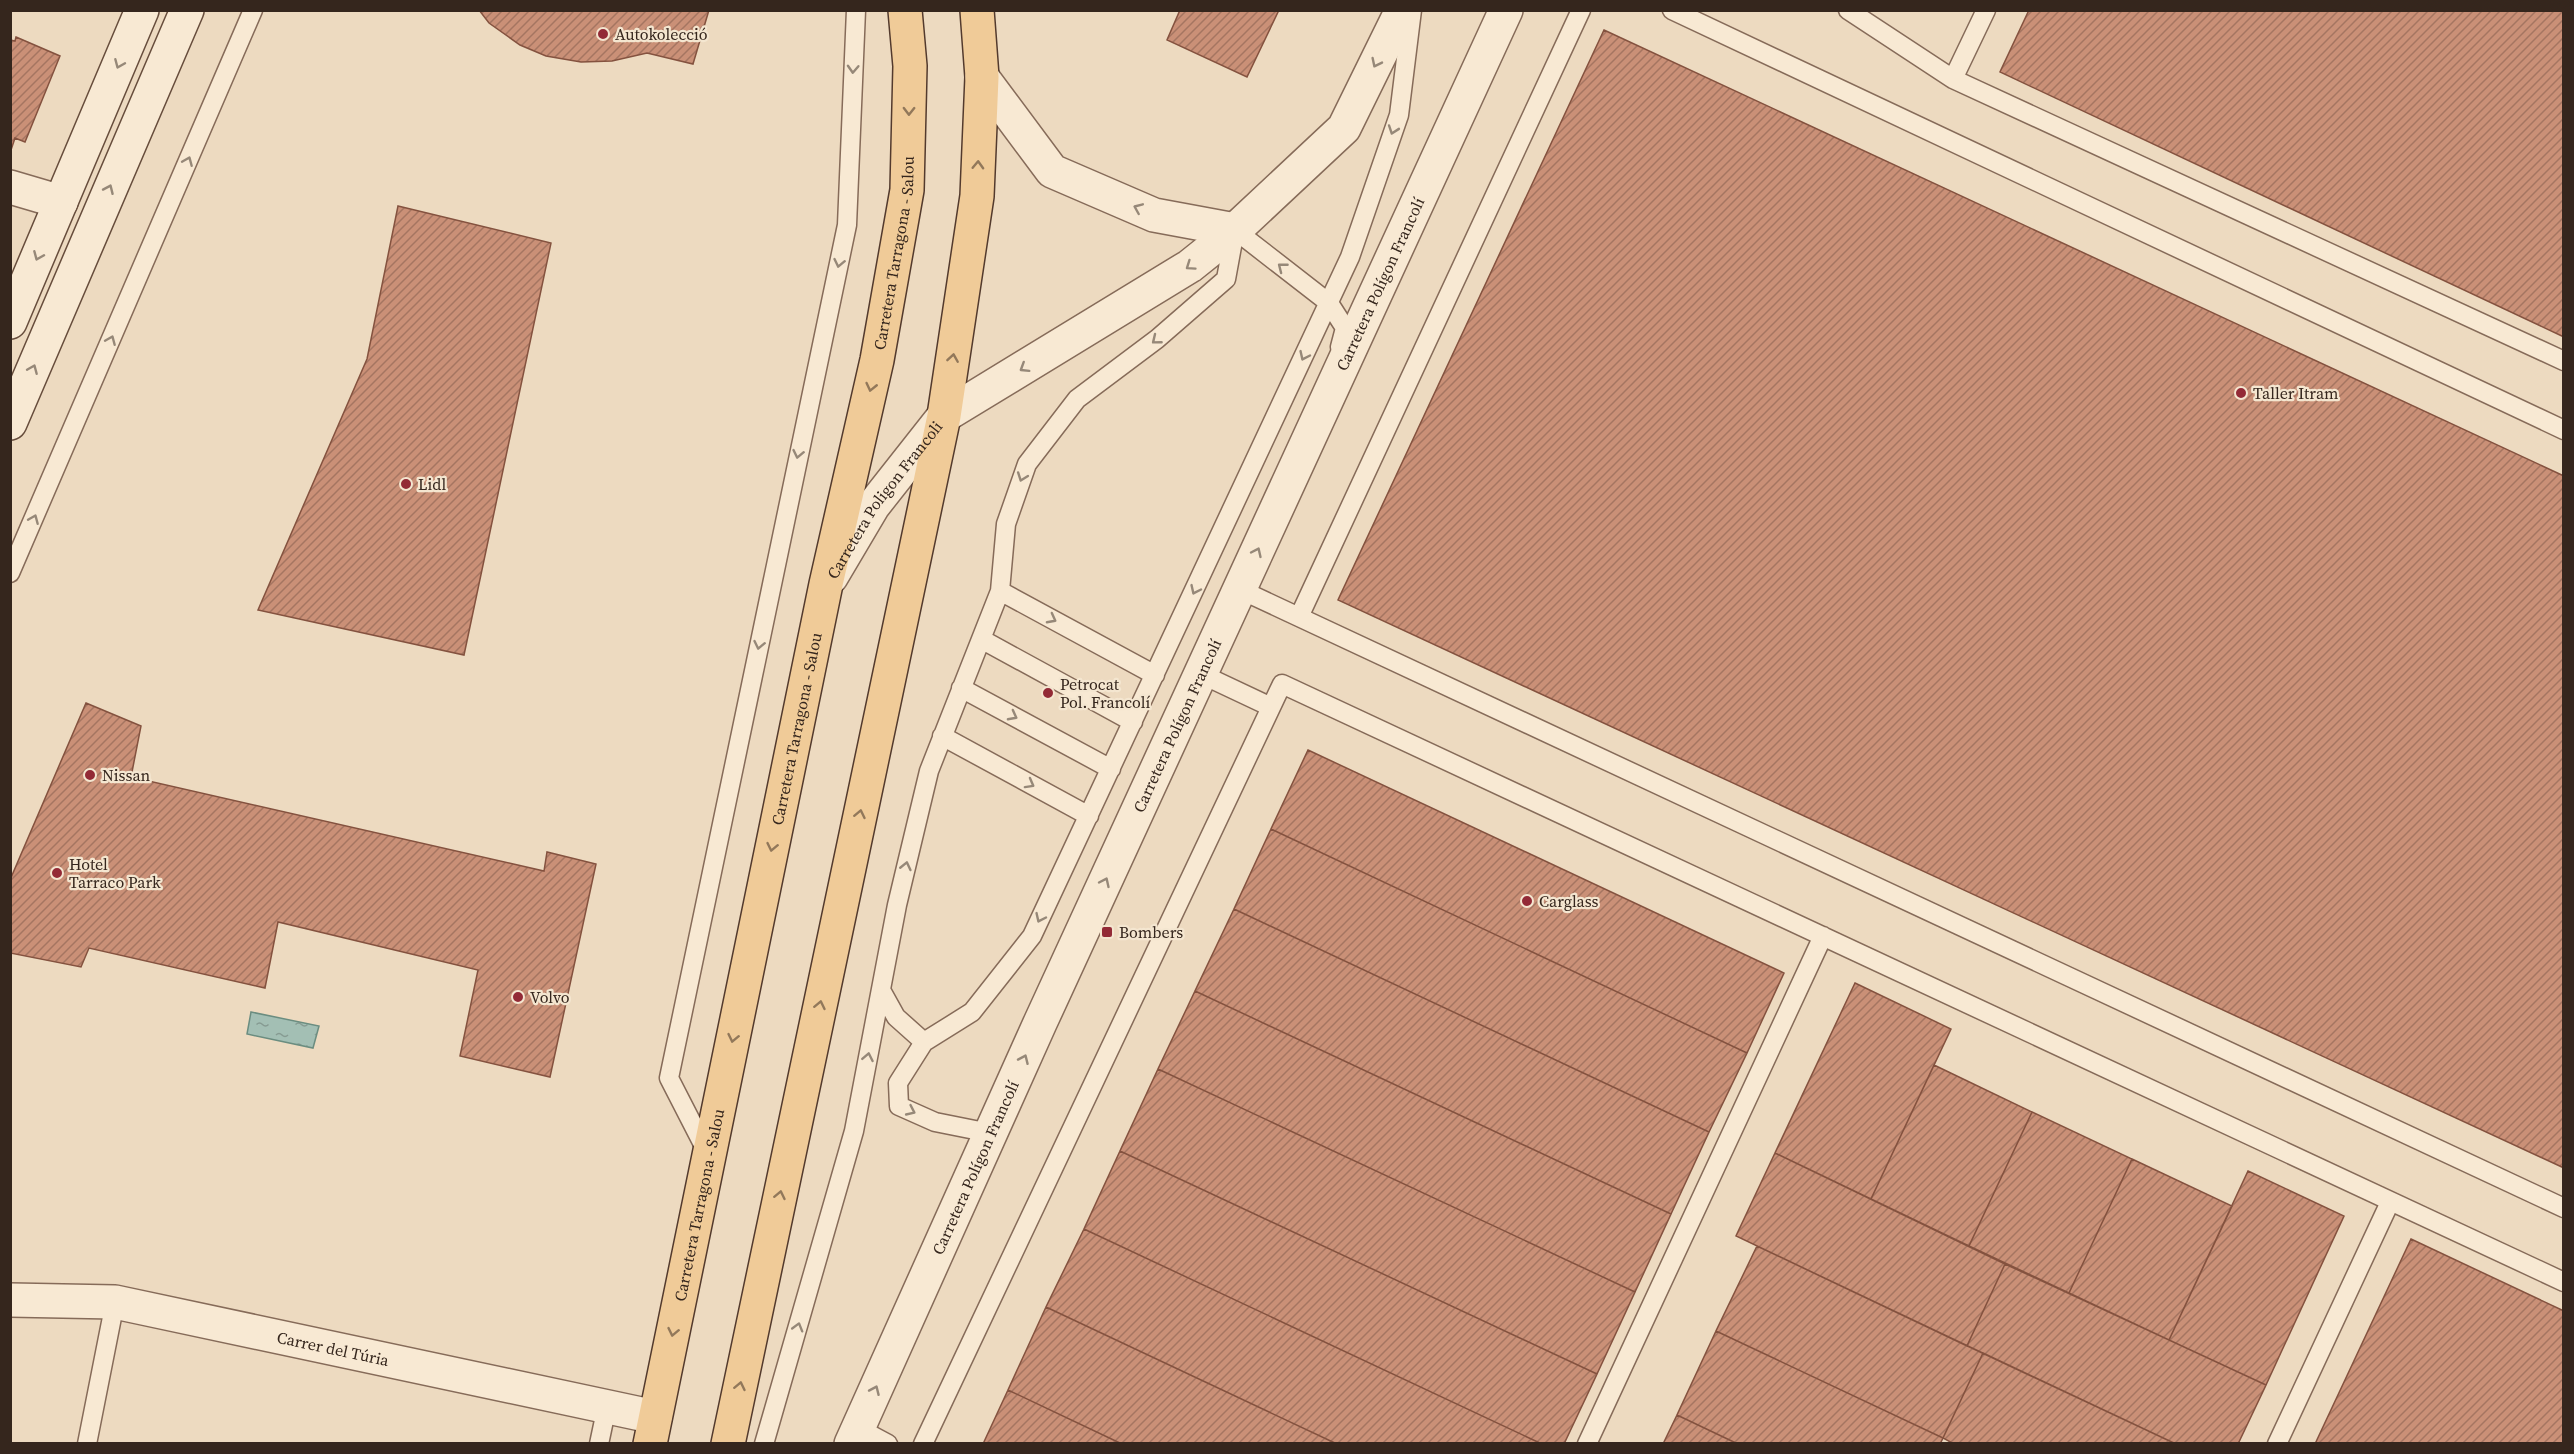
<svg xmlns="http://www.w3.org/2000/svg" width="2574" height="1454" viewBox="0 0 2574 1454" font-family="'Source Serif 4',serif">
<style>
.water{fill:url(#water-ripples);stroke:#6b8d80;stroke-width:1.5}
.building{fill:url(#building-hatch);stroke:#84523f;stroke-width:1.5}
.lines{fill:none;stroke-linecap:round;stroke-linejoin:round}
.lane-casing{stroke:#866b59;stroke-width:21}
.street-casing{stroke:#866b59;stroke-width:36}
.secondary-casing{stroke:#674d3c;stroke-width:36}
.primary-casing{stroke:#533a2d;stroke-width:36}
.lane{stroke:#f8e9d3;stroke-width:18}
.street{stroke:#f8e9d3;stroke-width:33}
.secondary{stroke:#f8e9d3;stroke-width:33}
.primary{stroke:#f0cb98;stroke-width:33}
.oneway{stroke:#968878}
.oneway2{stroke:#92785a}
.poi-dot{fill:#932a36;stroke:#f4e6d0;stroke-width:2}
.labels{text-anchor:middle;stroke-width:4.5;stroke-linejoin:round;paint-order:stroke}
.poi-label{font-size:16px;fill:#35261d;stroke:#f4e6d0;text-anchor:start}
.street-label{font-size:16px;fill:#35261d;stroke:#f4e6d0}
</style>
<defs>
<pattern id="water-ripples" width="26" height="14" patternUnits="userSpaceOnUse" patternTransform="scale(1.5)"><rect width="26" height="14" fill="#a3bfb4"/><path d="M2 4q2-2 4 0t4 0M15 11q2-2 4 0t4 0" fill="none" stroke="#869b92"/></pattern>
<pattern id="building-hatch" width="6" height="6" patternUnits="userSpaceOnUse" patternTransform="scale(1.5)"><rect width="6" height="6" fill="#ca9077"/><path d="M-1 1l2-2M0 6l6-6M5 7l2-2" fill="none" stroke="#a57561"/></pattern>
</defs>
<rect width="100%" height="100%" fill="#eddac0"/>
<path class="water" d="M251 1012 319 1026 313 1048 247 1034Z"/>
<path class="building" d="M479 10H709L693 64 647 53 612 61 581 62 546 56 520 45 489 23Z
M1180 10H1279L1247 77 1167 40Z
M2029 10H2564V337L2000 72Z
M1604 30 2564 476V1168L1338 600Z
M16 37 60 56 25 142 15 138 11 150 10 40 15 41Z
M398 206 551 243 464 655 258 610 367 359Z
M86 703 141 726 131 777 544 871 547 852 596 864 550 1077 460 1056 478 970 278 922 265 988 89 948 81 967 10 953V880Z
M1308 750 1784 973 1747 1053 1271 829Z
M1271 829 1747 1053 1709 1132 1234 909Z
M1234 909 1709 1132 1671 1214 1195 991Z
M1855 983 1951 1029 1871 1199 1775 1153Z
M1195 991 1671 1214 1635 1292 1158 1069Z
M1934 1065 2032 1112 1969 1246 1871 1199Z
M1158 1069 1635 1292 1597 1374 1120 1151Z
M2032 1112 2132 1159 2069 1293 1969 1246Z
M1120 1151 1597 1374 1564 1444H1542L1084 1229Z
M1775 1153 2005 1264 1967 1346 1736 1236Z
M2132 1159 2232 1206 2169 1340 2069 1293Z
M2248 1171 2344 1216 2266 1385 2169 1340Z
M1084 1229 1542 1444H1337L1046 1307Z
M2411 1239 2564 1311V1444H2315Z
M1757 1246 1983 1353 1943 1438 1716 1331Z
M2005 1264 2266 1385 2238 1444H2176L1967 1346Z
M1046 1307 1337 1444H1122L1008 1390Z
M1716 1331 1943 1438 1940 1444H1738L1677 1415Z
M1983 1353 2176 1444H1954L1943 1438Z
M1008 1390 1122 1444H983Z
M1677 1415 1738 1444H1663Z"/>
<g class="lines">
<defs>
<path id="lane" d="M1672 10 2564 430
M1848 10 1953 79 2564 361
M1953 79 1986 10
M10 573 253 10
M1239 589 2564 1208
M1000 591 1155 675
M1299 617 1581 10
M981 639 1133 722
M1201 674 1271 707
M961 688 1111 769
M942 736 1089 816
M881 990 896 1017 924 1042
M990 1133 935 1122 899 1106 898 1083 924 1042 972 1012 1032 936 1350 257 1399 115 1412 10
M708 1154 669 1078 847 225 856 10
M858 1428 888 1444
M87 1444 115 1302
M599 1444 607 1406
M764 1444 854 1131 897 905 929 771 1000 591 1006 524 1027 464 1077 399 1157 339 1226 279 1235 230 1329 303 1345 328 1340 347
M923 1444 1282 684 2564 1282
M1587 1444 1823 936
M2277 1444 2390 1202"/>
<g id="street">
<path d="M982 77 1052 171 1154 215 1235 230"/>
<path d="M10 187 61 202"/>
<path id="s1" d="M831 577 873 506 944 416 1190 266 1235 230 1344 128 1402 10"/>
<path id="s2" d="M10 1300 115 1302 655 1417"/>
<path id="s3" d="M851 1444 1040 1023 1506 10"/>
</g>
<path id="secondary" d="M10 322 142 10
M10 423 187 10"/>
<g id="primary">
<path id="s4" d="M650 1444 826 584 877 360 907 190 910 66 905 10"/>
<path d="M728 1444 944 416 977 196 982 77 977 10"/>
</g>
</defs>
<use href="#lane" class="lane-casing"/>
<use href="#street" class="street-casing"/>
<use href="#secondary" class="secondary-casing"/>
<use href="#primary" class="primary-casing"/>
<use href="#lane" class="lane"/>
<use href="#street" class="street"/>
<use href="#secondary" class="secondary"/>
<use href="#primary" class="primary"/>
</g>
<defs><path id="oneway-chevron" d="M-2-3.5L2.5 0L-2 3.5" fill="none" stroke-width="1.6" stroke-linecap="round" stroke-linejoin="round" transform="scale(1.5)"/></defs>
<g class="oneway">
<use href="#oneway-chevron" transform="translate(1376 63) rotate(116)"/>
<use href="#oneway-chevron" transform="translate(119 64) rotate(113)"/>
<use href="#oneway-chevron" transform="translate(853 69) rotate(93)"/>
<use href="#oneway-chevron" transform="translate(1393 130) rotate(109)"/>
<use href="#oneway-chevron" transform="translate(188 161) rotate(-67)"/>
<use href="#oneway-chevron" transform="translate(109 189) rotate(-66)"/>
<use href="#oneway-chevron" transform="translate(1138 208) rotate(-157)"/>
<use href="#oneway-chevron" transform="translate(38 256) rotate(113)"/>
<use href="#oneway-chevron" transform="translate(839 263) rotate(102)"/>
<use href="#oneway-chevron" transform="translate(1190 266) rotate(145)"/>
<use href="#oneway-chevron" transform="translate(1282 267) rotate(-142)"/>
<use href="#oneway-chevron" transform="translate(111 340) rotate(-67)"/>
<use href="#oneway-chevron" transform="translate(1156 340) rotate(141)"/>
<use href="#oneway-chevron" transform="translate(1304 356) rotate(115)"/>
<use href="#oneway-chevron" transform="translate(1024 368) rotate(148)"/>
<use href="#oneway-chevron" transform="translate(33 369) rotate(-67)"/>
<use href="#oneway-chevron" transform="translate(798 454) rotate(102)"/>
<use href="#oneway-chevron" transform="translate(1022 477) rotate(110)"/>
<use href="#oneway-chevron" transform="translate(34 519) rotate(-67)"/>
<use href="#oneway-chevron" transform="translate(1257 552) rotate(-65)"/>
<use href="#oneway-chevron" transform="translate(1195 590) rotate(115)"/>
<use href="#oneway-chevron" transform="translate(1052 619) rotate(28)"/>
<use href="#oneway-chevron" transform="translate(759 645) rotate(102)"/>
<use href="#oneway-chevron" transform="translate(1013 716) rotate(28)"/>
<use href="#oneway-chevron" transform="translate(1030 784) rotate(29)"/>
<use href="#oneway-chevron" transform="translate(906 866) rotate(-77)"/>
<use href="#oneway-chevron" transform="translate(1105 882) rotate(-65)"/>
<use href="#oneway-chevron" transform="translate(1040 918) rotate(115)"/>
<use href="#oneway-chevron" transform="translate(868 1057) rotate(-79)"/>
<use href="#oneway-chevron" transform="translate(1024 1059) rotate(-66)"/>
<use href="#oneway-chevron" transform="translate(911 1111) rotate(25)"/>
<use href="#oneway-chevron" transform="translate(798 1327) rotate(-74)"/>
<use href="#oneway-chevron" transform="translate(875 1390) rotate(-66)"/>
</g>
<g class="oneway2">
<use href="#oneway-chevron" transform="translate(909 111) rotate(91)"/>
<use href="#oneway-chevron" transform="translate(978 165) rotate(-88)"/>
<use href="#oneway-chevron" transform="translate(953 358) rotate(-81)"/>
<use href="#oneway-chevron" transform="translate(871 387) rotate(103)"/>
<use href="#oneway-chevron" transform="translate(860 814) rotate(-78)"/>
<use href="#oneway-chevron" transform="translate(772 847) rotate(102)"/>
<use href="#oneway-chevron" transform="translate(820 1005) rotate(-78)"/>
<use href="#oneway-chevron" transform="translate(733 1038) rotate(102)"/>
<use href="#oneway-chevron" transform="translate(780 1195) rotate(-78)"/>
<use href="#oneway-chevron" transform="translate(673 1332) rotate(102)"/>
<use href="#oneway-chevron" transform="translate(740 1386) rotate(-78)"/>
</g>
<g class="poi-dot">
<circle cx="603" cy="34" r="6"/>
<circle cx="2241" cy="393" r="6"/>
<circle cx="406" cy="484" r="6"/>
<circle cx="1048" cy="693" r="6"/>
<circle cx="90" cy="775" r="6"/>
<circle cx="57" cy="873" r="6"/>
<circle cx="1527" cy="901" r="6"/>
<rect x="1101" y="926" width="12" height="12" rx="3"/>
<circle cx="518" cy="997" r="6"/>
</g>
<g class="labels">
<g class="poi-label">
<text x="615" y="40">Autokolecció</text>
<text x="2253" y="399">Taller Itram</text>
<text x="418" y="490">Lidl</text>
<text x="1060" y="690">Petrocat<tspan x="1060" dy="18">Pol. Francolí</tspan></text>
<text x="102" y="781">Nissan</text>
<text x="69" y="870">Hotel<tspan x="69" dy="18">Tarraco Park</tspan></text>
<text x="1539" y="907">Carglass</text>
<text x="1119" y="938">Bombers</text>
<text x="530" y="1003">Volvo</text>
</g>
<g class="street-label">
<text dy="6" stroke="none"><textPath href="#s4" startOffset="1216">Carretera Tarragona - Salou</textPath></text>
<text dy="6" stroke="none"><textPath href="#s3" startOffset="1275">Carretera Polígon Francolí</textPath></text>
<text dy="6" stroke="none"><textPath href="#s1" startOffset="94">Carretera Poligon Francoli</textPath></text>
<text dy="6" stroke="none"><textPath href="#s3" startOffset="789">Carretera Polígon Francolí</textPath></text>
<text dy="6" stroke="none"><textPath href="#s4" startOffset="730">Carretera Tarragona - Salou</textPath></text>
<text dy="6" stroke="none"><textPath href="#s3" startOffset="303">Carretera Polígon Francolí</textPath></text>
<text dy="6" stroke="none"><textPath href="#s4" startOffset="244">Carretera Tarragona - Salou</textPath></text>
<text dy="6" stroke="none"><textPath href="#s2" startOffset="328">Carrer del Túria</textPath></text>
</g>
</g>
<rect width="2574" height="1454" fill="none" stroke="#35261d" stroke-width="24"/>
</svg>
